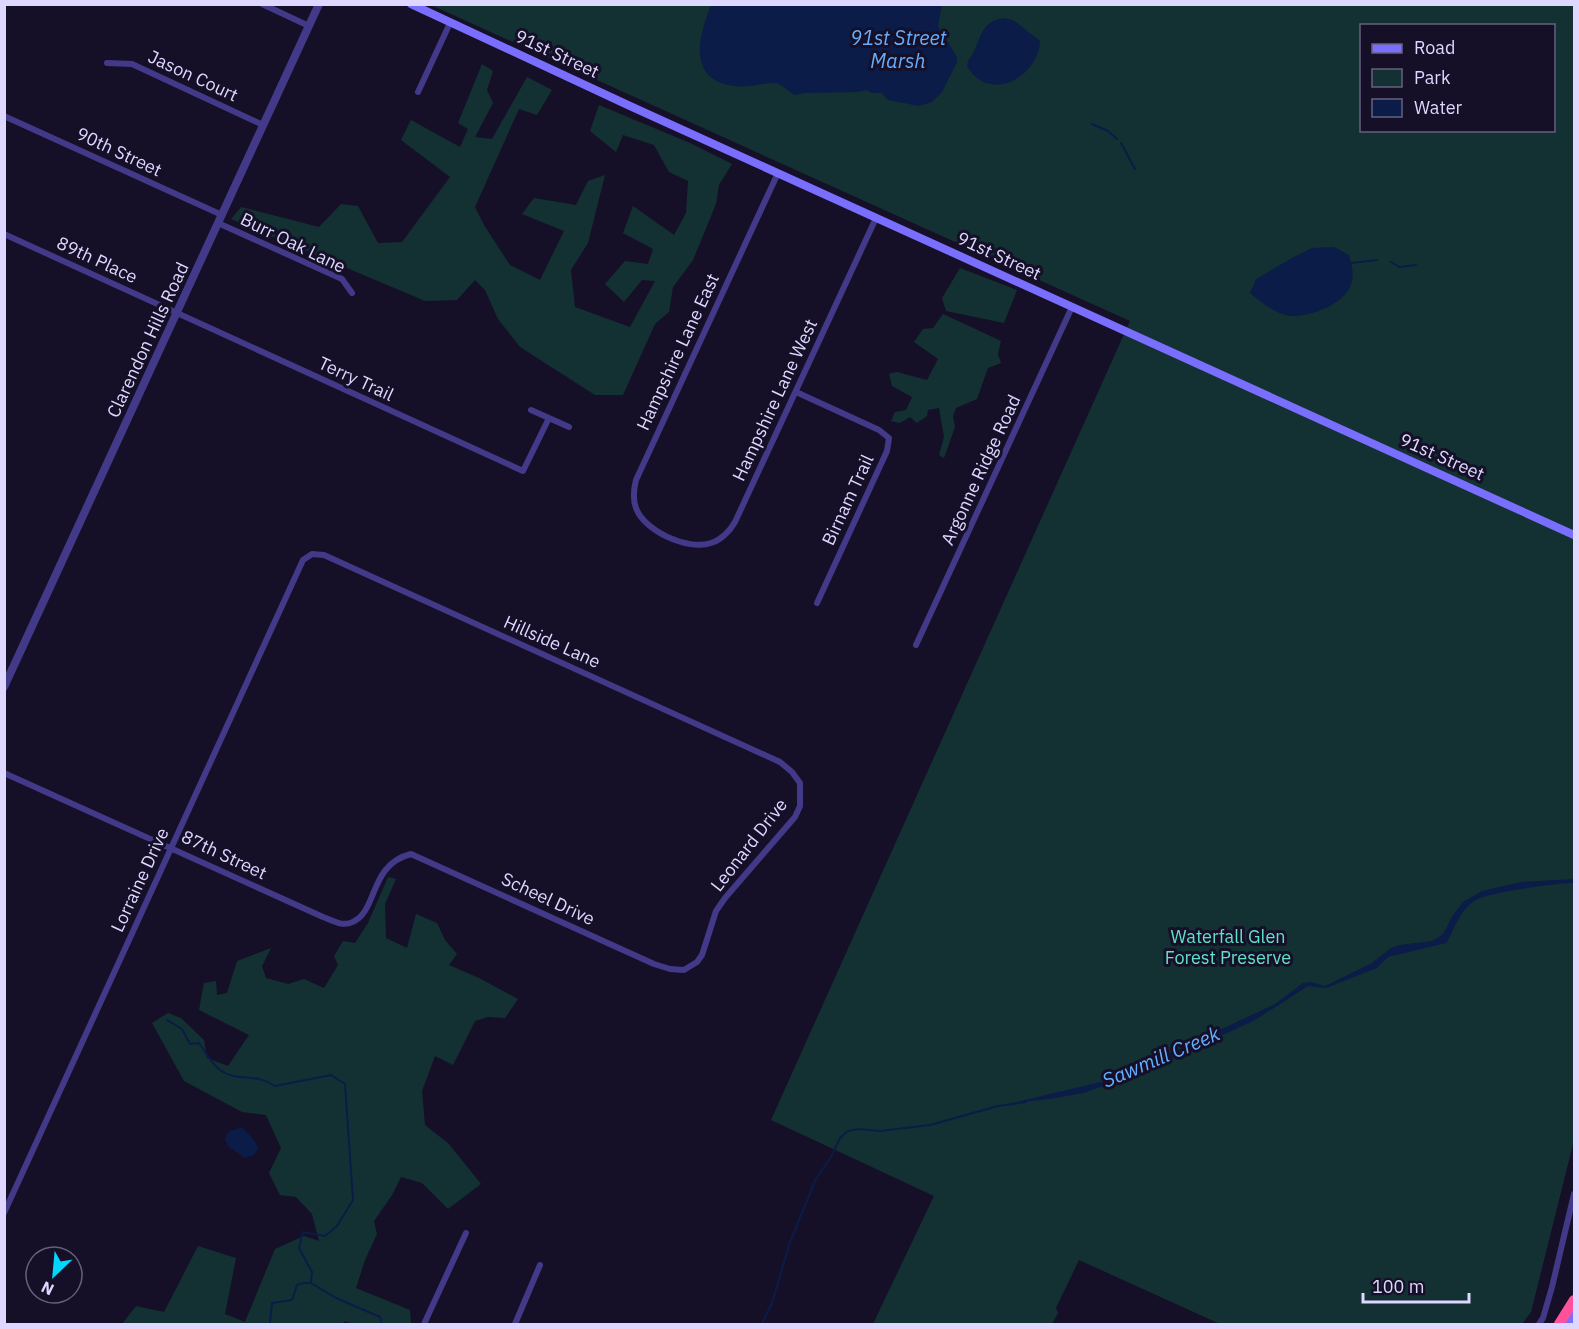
<svg xmlns="http://www.w3.org/2000/svg" width="1579" height="1329" viewBox="0 0 1579 1329" font-family="'IBM Plex Sans',sans-serif">
<style>
.green{fill:#133132;fill-rule:evenodd}
.water{fill:#0a1c47}
.lines{fill:none;stroke-linecap:round;stroke-linejoin:round}
.stream{stroke:#0a1c47;stroke-width:2}
.minor{stroke:#423a88;stroke-width:6}
.tertiary{stroke:#423a88;stroke-width:8}
.secondary{stroke:#7a6eff;stroke-width:8}
.motorway{stroke:#ff529a;stroke-width:10}
.labels{text-anchor:middle;stroke-width:6;stroke-linejoin:round;paint-order:stroke}
.street-label{font-size:18px;fill:#ded7ff;stroke:#151028}
.park-label{font-size:18px;fill:#60e1c9;stroke:#151028}
.water-label{font-size:20px;font-style:italic;fill:#65aeff;stroke:#151028}
</style>
<rect width="100%" height="100%" fill="#151028"/>
<path class="green" d="M431 5H1574V1140L1531 1312 1522 1324H1220L1079 1260 1056 1308 1058 1313 1052 1324H873L934 1196 771 1120 1130 321ZM1362 26H1554V130H1362Z
M482 64 493 71 487 90 493 103 475 137 492 139 527 77 552 90 537 115 519 109 475 207 484 225 510 265 540 280 564 231 522 214 534 198 576 205 588 181 605 175 588 243 571 270 575 307 630 327 655 281 642 280 624 302 605 284 625 261 648 264 653 249 623 233 633 206 674 235 686 213 688 181 669 172 654 145 623 135 616 152 590 131 599 105 690 143 732 164 719 185 716 204 693 260 673 287 669 312 655 324 623 395H595L520 347 498 319 485 290 475 280 457 300 425 301 231 219 241 207 319 227 341 204 358 206 378 243 402 242 450 177 401 140 411 120 460 147 468 129 458 123Z
M960 268 1017 290 1004 323 946 311 942 298Z
M943 314 1001 341 998 354 1001 363 988 368 977 399 956 408 953 416 955 427 944 458 939 455 944 437 939 408 928 410 927 416 917 423 910 417 900 423 891 421 895 412 906 410 912 397 892 386 889 374 897 372 927 380 938 359 914 342 923 329 933 328Z
M388 877 396 879 385 904 386 938 407 948 416 914 437 923 445 940 457 954 449 965 479 978 518 999 505 1018 488 1017 475 1021 453 1065 435 1056 422 1091 425 1125 449 1144 481 1184 448 1209 422 1183 401 1177 392 1195 374 1221 377 1234 365 1260 356 1288 410 1310 411 1324H354L345 1321 342 1324H122L136 1306 164 1312 198 1246 236 1258 225 1314 245 1322 275 1249 304 1236 319 1241 312 1214 296 1197 280 1195 269 1173 281 1148 266 1115 242 1112 184 1081 152 1023 168 1013 181 1018 204 1040 207 1058 228 1066 249 1035 199 1010 204 983 216 981 217 995 227 993 237 961 271 948 262 966 266 978 288 984 304 979 324 988 338 965 334 956 343 941 355 943 368 923Z"/>
<path class="water" d="M942 4 938 26 957 57V62L942 92 932 102 919 106 888 100 882 93H872L866 90 859 92 804 93 795 95C789 92 782 84 776 83 762 83 748 88 734 86 686 79 699 36 711 5Z
M1003 18 1013 20 1040 41C1039 76 989 105 967 66L968 61C982 43 977 23 1003 18Z
M1334 247 1349 255C1352 265 1355 277 1350 287 1341 306 1309 317 1290 316 1275 314 1261 302 1250 293L1256 279 1292 258 1312 248Z
M1574 879V883C1557 883 1488 892 1474 901 1459 911 1455 929 1446 943L1388 957 1377 968 1326 988 1308 986 1255 1020 1119 1083 1115 1082 1083 1093 1056 1098 1009 1104 1117 1078 1275 1004 1303 983 1311 982 1325 986 1372 963 1391 948 1400 945 1432 941 1442 935 1447 927 1451 918 1463 902 1482 891 1521 882Z
M242 1127C248 1135 256 1139 258 1149L254 1155 245 1158 229 1147 225 1139 228 1132Z"/>
<g class="lines">
<path class="stream" d="M428 5 429 4
M1092 124 1108 131 1117 139
M1121 143 1135 169
M1391 262 1399 267 1416 265
M1351 263 1377 260
M167 1020 182 1029 190 1044 199 1043C205 1051 212 1064 220 1070 236 1082 258 1073 275 1086L331 1075 345 1084 353 1200 337 1226 325 1236 303 1232 299 1248 312 1272 311 1283
M270 1324 272 1303 292 1300 297 1285 304 1283H311L336 1298 380 1317 382 1324
M762 1324 772 1303 790 1242 816 1179 831 1157 840 1138 848 1131 859 1129 880 1131 930 1125 998 1106 1026 1102"/>
<path class="minor" d="M262 4 309 26
M107 63 132 64 263 125
M418 92 450 23
M4 116 222 215
M778 173 636 480C634 488 633 500 636 508 644 531 688 551 711 543 721 540 730 531 735 522L876 218
M218 223 342 279 352 293
M4 234 523 471 549 418
M796 392 879 430 889 438 887 451 817 603
M531 410 569 427
M916 645 1072 307
M4 773 323 917C331 920 341 926 350 923 379 914 367 865 411 854L654 964 670 969 684 970 697 962 702 955 716 911 725 898 795 817 800 806V783L792 772 780 762 324 555 312 554 303 560 4 1213
M424 1324 466 1233
M515 1324 540 1265
M1539 1324 1543 1318 1552 1287 1574 1194"/>
<path class="tertiary" d="M4 687 319 4"/>
<path class="secondary" d="M411 4 630 106 1574 535
M1569 1324 1574 1310"/>
<path class="motorway" d="M1559 1324 1574 1300"/>
</g>
<g class="labels">
<g class="street-label">
<text transform="translate(557 54) rotate(25)" y="6">91st Street</text>
<text transform="translate(193 76) rotate(25)" y="6">Jason Court</text>
<text transform="translate(119 152) rotate(25)" y="6">90th Street</text>
<text transform="translate(293 243) rotate(26)" y="6">Burr Oak Lane</text>
<text transform="translate(999 256) rotate(25)" y="6">91st Street</text>
<text transform="translate(97 260) rotate(25)" y="6">89th Place</text>
<text transform="translate(148 340) rotate(-65)" y="6">Clarendon Hills Road</text>
<text transform="translate(678 352) rotate(-65)" y="6">Hampshire Lane East</text>
<text transform="translate(356 379) rotate(25)" y="6">Terry Trail</text>
<text transform="translate(775 400) rotate(-65)" y="6">Hampshire Lane West</text>
<text transform="translate(1442 457) rotate(24)" y="6">91st Street</text>
<text transform="translate(981 470) rotate(-65)" y="6">Argonne Ridge Road</text>
<text transform="translate(848 500) rotate(-65)" y="6">Birnam Trail</text>
<text transform="translate(552 642) rotate(24)" y="6">Hillside Lane</text>
<text transform="translate(749 845) rotate(-52)" y="6">Leonard Drive</text>
<text transform="translate(224 855) rotate(25)" y="6">87th Street</text>
<text transform="translate(140 880) rotate(-65)" y="6">Lorraine Drive</text>
<text transform="translate(548 899) rotate(25)" y="6">Scheel Drive</text>
</g>
<g class="park-label">
<text x="1228" y="943">Waterfall Glen<tspan x="1228" dy="21">Forest Preserve</tspan></text>
</g>
<g class="water-label">
<text x="898" y="45">91st Street<tspan x="898" dy="23">Marsh</tspan></text>
<text transform="translate(1161 1057) rotate(-23)" y="7">Sawmill Creek</text>
</g>
</g>
<rect width="1579" height="1329" fill="none" stroke="#ded7ff" stroke-width="12"/>
<rect x="1360" y="24" width="195" height="108" fill="#151028" stroke="#65607e" stroke-width="1.5"/>
<rect x="1372" y="44" width="30" height="9" fill="#7a6eff" stroke="#65607e" stroke-width="1.5"/>
<text x="1414" y="54" font-size="18" fill="#ded7ff">Road</text>
<rect x="1372" y="69" width="30" height="18" fill="#133132" stroke="#65607e" stroke-width="1.5"/>
<text x="1414" y="84" font-size="18" fill="#ded7ff">Park</text>
<rect x="1372" y="99" width="30" height="18" fill="#0a1c47" stroke="#65607e" stroke-width="1.5"/>
<text x="1414" y="114" font-size="18" fill="#ded7ff">Water</text>
<g transform="translate(54 1275) rotate(206)"><circle r="28" fill="#151028" stroke="#65607e" stroke-width="1.5"/>
<path d="M0-4.5L10 22L0 15L-10 22Z" fill="#03d7ff"/>
<text y="-9" font-size="16" font-weight="bold" text-anchor="middle" fill="#ded7ff">N</text>
</g>
<path d="M1363 1293v9h106v-9" fill="none" stroke="#ded7ff" stroke-width="3"/>
<text x="1372" y="1293" font-size="18" fill="#ded7ff" stroke="#151028" stroke-width="4.5" paint-order="stroke">100 m</text>
</svg>
